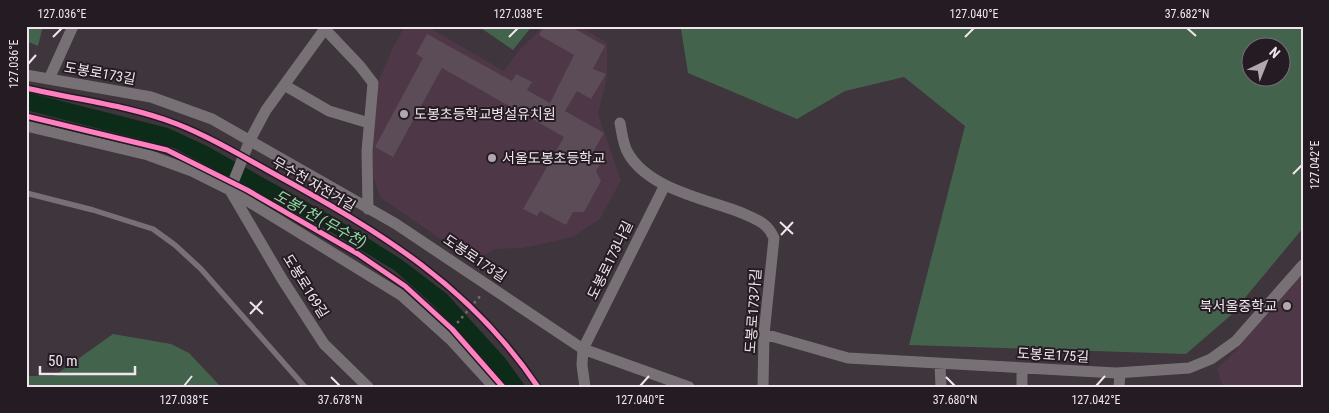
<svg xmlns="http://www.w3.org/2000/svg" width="1329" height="413" viewBox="0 0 1329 413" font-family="'Roboto Condensed','Noto Sans KR',sans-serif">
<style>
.built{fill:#4e3747}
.green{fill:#44634d;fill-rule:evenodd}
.water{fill:#0c2c19}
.building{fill:#5b4c57}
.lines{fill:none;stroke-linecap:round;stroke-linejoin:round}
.path{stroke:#726c70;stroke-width:2.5;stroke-dasharray:2.5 4;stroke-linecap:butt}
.lane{stroke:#777175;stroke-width:5.5}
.street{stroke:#777175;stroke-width:11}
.cycleway-casing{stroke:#241c22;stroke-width:8}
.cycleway{stroke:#ff80c0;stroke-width:5}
.ticks{fill:none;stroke:#f1e5ed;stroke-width:2}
.poi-dot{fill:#b3a7af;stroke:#241c22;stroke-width:2}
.labels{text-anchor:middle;stroke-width:4;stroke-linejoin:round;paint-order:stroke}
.street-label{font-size:14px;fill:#f1e5ed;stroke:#241c22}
.poi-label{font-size:14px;fill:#f1e5ed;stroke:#241c22;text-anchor:start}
.water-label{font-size:15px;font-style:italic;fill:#85e1a1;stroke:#241c22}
.neatline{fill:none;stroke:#f1e5ed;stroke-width:2}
.ticks-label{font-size:12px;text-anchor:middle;fill:#f1e5ed}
</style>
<rect width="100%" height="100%" fill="#3f353c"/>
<path class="built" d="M405 26H426L504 71 519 50 536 34 541 26H580L607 43V77L598 114 621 180 600 219 573 237 523 248 496 249 482 256 464 243 448 244 381 198 373 177 370 139 379 80 393 47Z
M1303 267V387H1223L1217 369 1242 344Z"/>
<path class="green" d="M26 26H43L38 46 26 41Z
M478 26H532L513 50Z
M678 26H1303V228L1230 316 1186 354 909 345 965 126 904 77 845 91 797 119 688 73 681 29ZM1252 48H1282V78H1252Z
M113 334 171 344 189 353 221 387H26V376H54Z"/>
<path class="water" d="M26 92 168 128 207 146 337 219 401 259 447 294 505 358 526 387H505L483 358 431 303 394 270 331 232 174 148 26 110Z"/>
<path class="building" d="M544 26H570L605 46 593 69 606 74 591 99 577 91 565 111 604 133 589 159 600 165 596 171 601 181 584 212H573L566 225 540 211 537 216 523 209 564 137 442 68 393 157 375 147 423 58 416 54 427 34 512 81 516 74 532 82 527 90 550 103 574 55 539 35Z"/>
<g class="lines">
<path class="path" d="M453 328 482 294"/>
<path class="lane" d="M26 193 93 210 153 229 175 245 201 269 305 387"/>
<path class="street" d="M322 26 360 66 373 83 367 151 368 209
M26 75 151 97 212 119 396 224 583 349 689 387
M49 79 73 26
M284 85 329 111 369 123
M620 123C622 133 623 145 628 153 648 189 706 199 742 213 757 220 767 222 774 238L764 334 763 387
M26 126 148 155 192 171 230 190 401 295 452 341 494 387
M230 190 250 140 266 110 327 26
M231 192 282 279 324 344 368 387
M764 334 848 358 1116 373 1189 368 1211 359 1236 341 1303 265
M940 365 941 387
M585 387 582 365 583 349 665 185
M1022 387V369
M1119 387 1120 373"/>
<defs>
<path id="cycleway" d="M26 88C77 100 128 105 177 124 213 138 245 158 278 176 382 233 470 286 538 387
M26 116 167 150 247 190 358 254 405 286 452 329 503 387"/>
</defs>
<use href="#cycleway" class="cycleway-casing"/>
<use href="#cycleway" class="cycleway"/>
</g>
<path class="ticks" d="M1187 28 1196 36M53 37 62 28M509 37 518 28M965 37 974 28M28 64 36 55M1293 174 1302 165M780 222 793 234M781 235 793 222M250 302 263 314M250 314 262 301M331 377 340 386M946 377 955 386M184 386 192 376M640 386 649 376M1096 386 1105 376"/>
<g class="poi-dot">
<circle cx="404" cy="114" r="5"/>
<circle cx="492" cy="158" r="5"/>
<circle cx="1287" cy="306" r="5"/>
</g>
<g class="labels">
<g class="street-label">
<text transform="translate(100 73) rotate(10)" y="5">도봉로173길</text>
<text transform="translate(314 184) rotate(30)" y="5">무수천 자전거길</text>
<text transform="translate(475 258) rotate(34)" y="5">도봉로173길</text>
<text transform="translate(610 260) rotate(-64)" y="5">도봉로173나길</text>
<text transform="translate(306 286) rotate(58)" y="5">도봉로169길</text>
<text transform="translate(753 311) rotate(-86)" y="5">도봉로173가길</text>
<text transform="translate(1053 355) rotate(3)" y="5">도봉로175길</text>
</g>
<g class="poi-label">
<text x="414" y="119">도봉초등학교병설유치원</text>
<text x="502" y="163">서울도봉초등학교</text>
<text x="1277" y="311" text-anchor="end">북서울중학교</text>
</g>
<g class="water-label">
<text transform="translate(320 219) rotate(29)" y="5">도봉1천 (무수천)</text>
</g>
</g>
<rect width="1329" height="413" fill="none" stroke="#241c22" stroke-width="55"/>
<g transform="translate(1266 62) rotate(43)"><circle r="24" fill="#241c22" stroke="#766c73"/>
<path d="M0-4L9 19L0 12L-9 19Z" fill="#b3a7af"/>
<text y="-8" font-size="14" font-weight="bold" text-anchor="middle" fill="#f1e5ed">N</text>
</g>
<path d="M40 366v8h95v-8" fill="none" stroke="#f1e5ed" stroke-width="2.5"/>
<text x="48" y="366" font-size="15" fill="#f1e5ed" stroke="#241c22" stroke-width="4" paint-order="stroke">50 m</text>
<rect x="28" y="28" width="1274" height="358" class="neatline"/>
<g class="ticks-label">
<text x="62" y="18">127.036°E</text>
<text x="518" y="18">127.038°E</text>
<text x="974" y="18">127.040°E</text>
<text x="1187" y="18">37.682°N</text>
<text transform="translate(14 64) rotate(-90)" y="4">127.036°E</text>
<text transform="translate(1315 165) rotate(-90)" y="4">127.042°E</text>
<text x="184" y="404">127.038°E</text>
<text x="340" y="404">37.678°N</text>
<text x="640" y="404">127.040°E</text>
<text x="955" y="404">37.680°N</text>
<text x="1096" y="404">127.042°E</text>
</g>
</svg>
